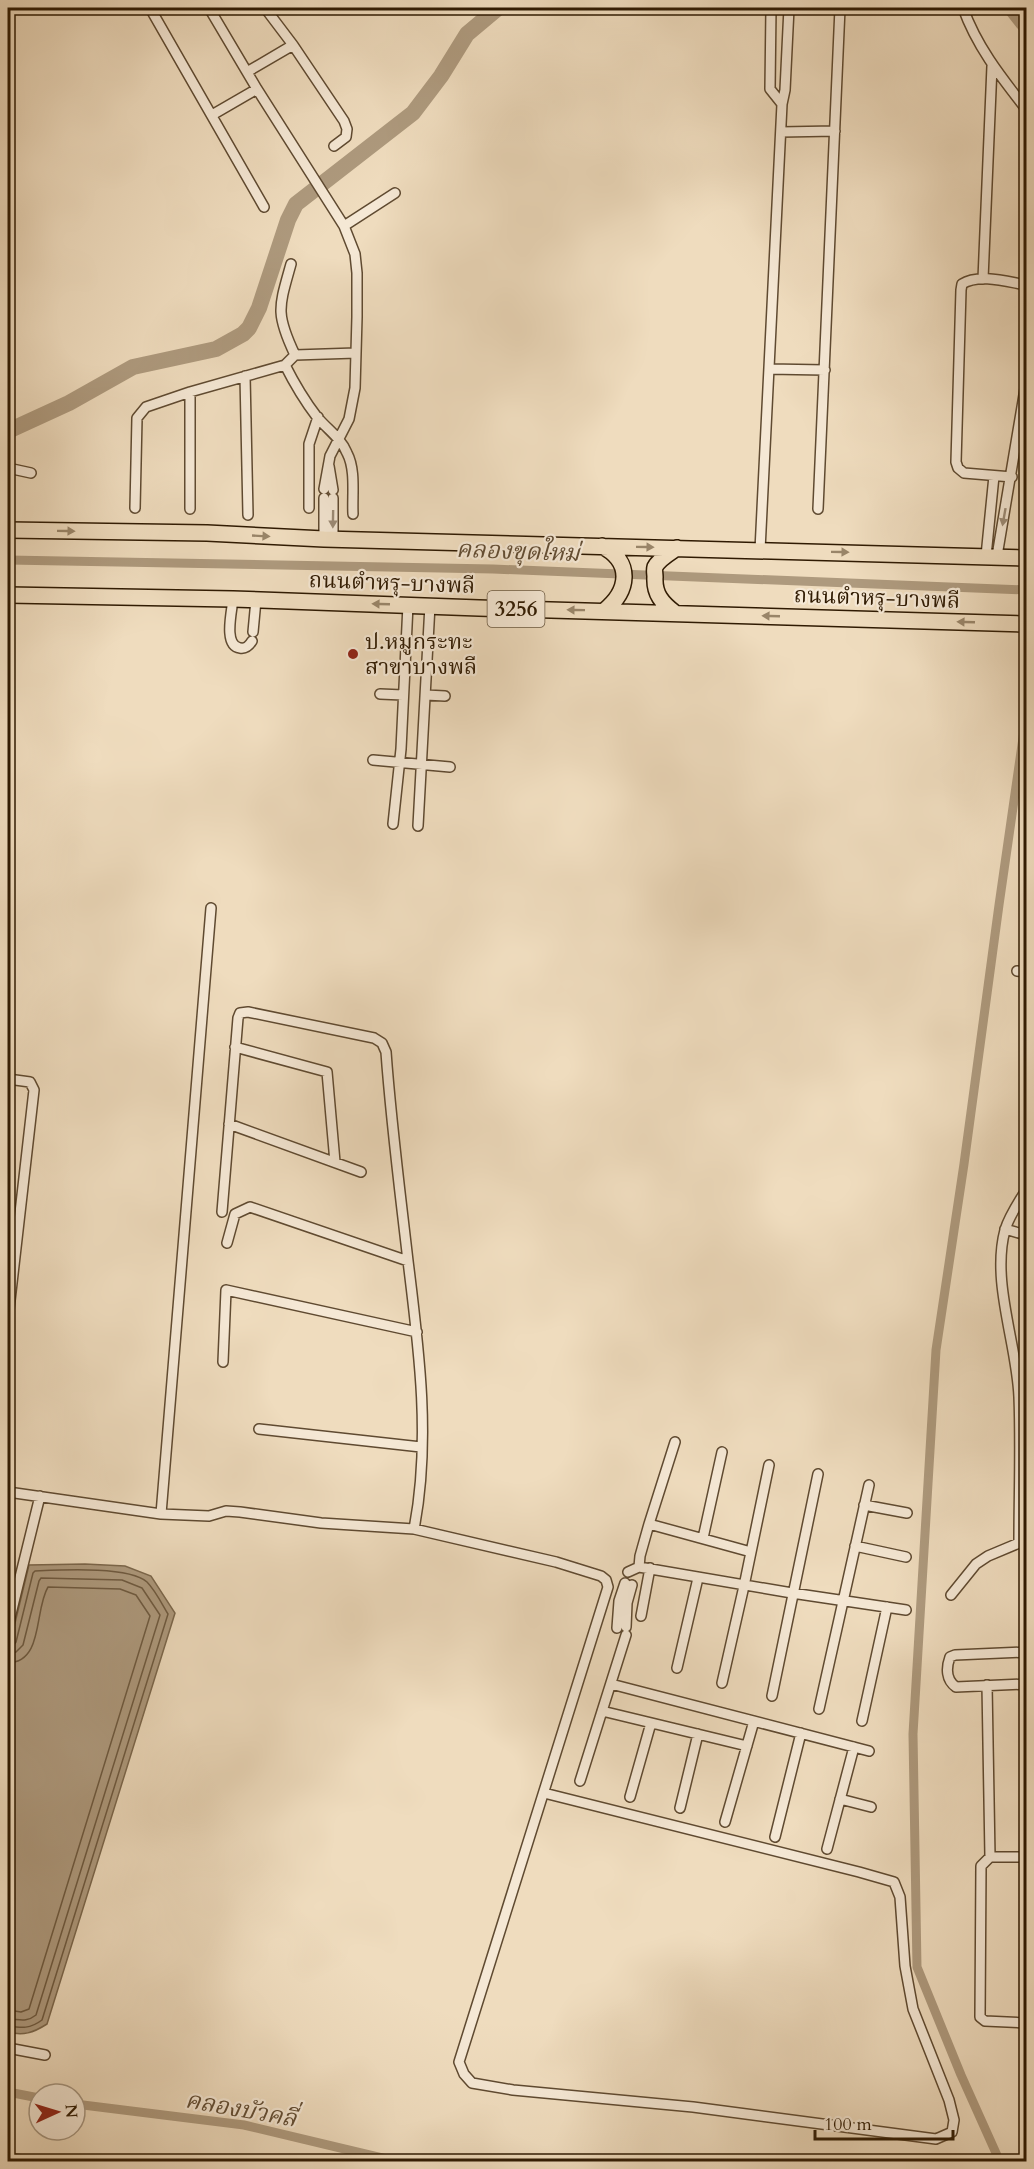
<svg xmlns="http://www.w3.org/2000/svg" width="1034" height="2169" viewBox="0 0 1034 2169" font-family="Cardo,'Noto Serif Thai',serif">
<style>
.water{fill:#ae9a7e;stroke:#7b674c;stroke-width:1.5}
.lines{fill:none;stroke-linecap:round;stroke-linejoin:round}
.shore{stroke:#6e5a40;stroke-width:1.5}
.canal{stroke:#ae9a7e;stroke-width:9}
.river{stroke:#ae9a7e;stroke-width:16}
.street-casing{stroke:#5f4a31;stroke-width:12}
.primary-casing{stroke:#2f1a02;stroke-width:18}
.street{stroke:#f5e8d5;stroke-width:9}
.primary{stroke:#efdcbe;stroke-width:15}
.oneway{fill:#9c8b76}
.oneway2{fill:#998569}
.poi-dot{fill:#8f2418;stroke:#f5e8d5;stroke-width:2}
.labels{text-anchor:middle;stroke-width:4.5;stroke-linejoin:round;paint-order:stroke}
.shield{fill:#f5e8d5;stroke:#6a5841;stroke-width:1.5}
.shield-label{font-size:21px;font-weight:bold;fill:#2f1a02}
.street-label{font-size:22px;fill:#2f1a02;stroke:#f5e8d5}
.poi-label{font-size:22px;fill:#2f1a02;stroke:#f5e8d5;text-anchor:start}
.water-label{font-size:24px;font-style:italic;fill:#624d34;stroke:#f5e8d5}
</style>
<rect width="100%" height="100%" fill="#efdcbe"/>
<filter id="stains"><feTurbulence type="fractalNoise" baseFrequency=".00333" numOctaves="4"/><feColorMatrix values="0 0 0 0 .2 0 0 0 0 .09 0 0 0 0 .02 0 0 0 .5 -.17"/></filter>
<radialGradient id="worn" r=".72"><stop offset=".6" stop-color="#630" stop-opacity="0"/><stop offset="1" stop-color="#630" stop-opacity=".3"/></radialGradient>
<path class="water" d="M85 1564 125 1566 151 1576 175 1613 47 2024C33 2033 23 2036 8 2032V1652L29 1565Z
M8 2153 67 2161H8Z"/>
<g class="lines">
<path class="shore" d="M8 1647 13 1646 16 1642 33 1573 35 1571C60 1570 129 1566 147 1582 155 1590 162 1604 168 1614L42 2020C30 2029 22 2028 8 2026
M8 1654 16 1652 23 1645 39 1581 41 1578 122 1580 142 1588 160 1615 36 2015C26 2023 19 2019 8 2019
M8 1663C44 1662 34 1610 48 1587L120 1589 136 1595 150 1616 29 2009 21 2012 8 2010"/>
<path class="canal" d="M1007 8 1026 32
M8 560 493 569 1026 590
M8 2092 39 2098
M75 2104 244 2125 399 2162
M1000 2162 961 2075 917 1967 913 1734 936 1350 964 1164 999 905 1026 717"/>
<path class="river" d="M8 431 69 403 133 367 216 349 243 334 249 328 259 308 288 220 296 204 413 113 441 76 467 34 498 8"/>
<defs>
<path id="street" d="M150 8 264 207
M209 8 257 89 344 226 355 254 357 273V317L355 388 349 419 330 456 324 489
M265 8 293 45 344 121 347 129 346 137 334 146
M963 8C977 47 1001 77 1026 109
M247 72 293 45
M782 104 785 90 789 8
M212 115 257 89
M781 132 835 131
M344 226 395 193
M983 279 992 66
M295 355 356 353
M285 365C294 383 304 400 317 417 327 429 341 438 347 453 356 470 352 495 353 514
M769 369 825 370
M245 376 248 515
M329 466 333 490
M8 468 31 473
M1012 477 964 473 958 468 956 462 961 290 962 284C979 273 1008 282 1026 285
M135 508 137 418 146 407 190 392 285 365 295 355C275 313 279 307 291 264
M309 508V444L318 417
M190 509V392
M818 509 840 8
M324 539V498
M333 540V498
M760 550 782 104 770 89 771 8
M986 556 994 476
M997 556 1026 383
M233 599C232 611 223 646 240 648 246 649 249 646 252 641
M253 632 256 600
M380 694 403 695
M426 695 445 696
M373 760 450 767
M393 824 401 749 408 605
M418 826 430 605
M1017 971 1026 972
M235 1047 327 1072 335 1162
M8 1079 30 1082 34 1090 8 1318
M229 1124 361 1172
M222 1212 238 1018 240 1013 248 1012 374 1038 382 1043 386 1052C391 1122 400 1191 408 1261 419 1349 431 1441 414 1529
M1005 1229 1026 1235
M227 1243 235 1214 250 1207 408 1261
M223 1362 226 1290 417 1332
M259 1429 421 1447
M8 1492 161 1514 209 1516 226 1511 240 1512 321 1523 414 1529 556 1562 601 1576 606 1580 608 1587 459 2062 464 2074 472 2083 513 2090 693 2107 936 2139 952 2132 954 2120 949 2100 913 2009 905 1966 900 1897 894 1882 859 1872 544 1793
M864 1505 907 1513
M161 1514 211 908
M649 1524 751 1552
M703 1538 722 1452
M855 1546 906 1557
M639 1567 640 1556 649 1524 675 1442
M628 1572 639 1567 792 1593 906 1610
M951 1595 976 1564 988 1556 1019 1543C1019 1495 1021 1446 1019 1397 1017 1344 991 1282 1005 1230 1009 1216 1019 1202 1026 1190
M641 1616 650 1568
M8 1626 40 1496
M626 1627 627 1603 632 1585
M617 1628 619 1601 625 1583
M1026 1652 955 1655 950 1657C946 1668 946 1680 956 1687L1026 1684
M677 1668 698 1578
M722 1683 744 1586 769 1465
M611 1684 869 1751
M987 1685 990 1857
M772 1696 818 1474
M819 1709 869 1485
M602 1711 747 1746
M862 1721 887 1607
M580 1781 626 1635
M630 1797 651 1723
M840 1799 871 1807
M680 1808 698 1734
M725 1822 754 1721
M775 1837 801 1733
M827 1849 854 1747
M1026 1857H990L981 1866 980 2017 985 2021 1026 2023
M8 2048 45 2055"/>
<path id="primary" d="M8 530 207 533 324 539 1026 558
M602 546C633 562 629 591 604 611
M8 595 233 599 479 608 1026 624
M675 613C662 603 654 594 655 577 655 574 654 570 655 567 659 559 670 553 677 548"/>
</defs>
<use href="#street" class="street-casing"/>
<use href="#primary" class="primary-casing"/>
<use href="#street" class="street"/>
<use href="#primary" class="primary"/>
</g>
<defs><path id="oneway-solid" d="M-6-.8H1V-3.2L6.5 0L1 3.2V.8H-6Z" transform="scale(1.5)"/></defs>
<g class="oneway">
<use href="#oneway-solid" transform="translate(1004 517) rotate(100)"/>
<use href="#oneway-solid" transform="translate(333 519) rotate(91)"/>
</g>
<g class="oneway2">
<use href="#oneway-solid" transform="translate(66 531) rotate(1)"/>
<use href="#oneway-solid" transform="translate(261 536) rotate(3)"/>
<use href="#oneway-solid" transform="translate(645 547) rotate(1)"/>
<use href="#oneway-solid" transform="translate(840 552) rotate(1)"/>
<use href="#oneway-solid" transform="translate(381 604) rotate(-178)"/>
<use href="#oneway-solid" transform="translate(576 610) rotate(-179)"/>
<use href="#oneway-solid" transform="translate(771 616) rotate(-178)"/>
<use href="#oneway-solid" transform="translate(966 622) rotate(-178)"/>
</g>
<circle class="poi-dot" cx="353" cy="654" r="6"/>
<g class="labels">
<rect class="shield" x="487.5" y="591" width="57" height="36" rx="4.5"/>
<g class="shield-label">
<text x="516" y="616">3256</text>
</g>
<g class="street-label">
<text transform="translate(392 582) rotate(2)" y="8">ถนนตำหรุ-บางพลี</text>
<text transform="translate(877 597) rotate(2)" y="8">ถนนตำหรุ-บางพลี</text>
</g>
<g class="poi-label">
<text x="365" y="649">ป.หมูกระทะ<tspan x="365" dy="25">สาขาบางพลี</tspan></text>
</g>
<g class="water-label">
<text transform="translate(518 551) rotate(2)" y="8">คลองขุดใหม่</text>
<text transform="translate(241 2109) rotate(10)" y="8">คลองบัวคลี่</text>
</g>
</g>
<rect width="1034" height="2169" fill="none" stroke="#efdcbe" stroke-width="30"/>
<rect x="9" y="9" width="1016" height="2151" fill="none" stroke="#2f1a02" stroke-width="3"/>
<rect x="15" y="15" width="1004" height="2139" fill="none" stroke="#2f1a02" stroke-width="1.5"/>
<g transform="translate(57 2112) rotate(86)"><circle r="28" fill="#f5e8d5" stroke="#a69681" stroke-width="1.5"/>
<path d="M0-4.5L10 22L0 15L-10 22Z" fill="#8f2418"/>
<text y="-9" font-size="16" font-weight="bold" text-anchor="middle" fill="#2f1a02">N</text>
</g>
<path d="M815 2130v9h138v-9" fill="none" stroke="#2f1a02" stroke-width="3"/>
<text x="824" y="2130" font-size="18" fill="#2f1a02" stroke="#f5e8d5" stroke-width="4.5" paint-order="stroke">100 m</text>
<rect width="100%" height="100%" filter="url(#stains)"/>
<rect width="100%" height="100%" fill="url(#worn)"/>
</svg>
